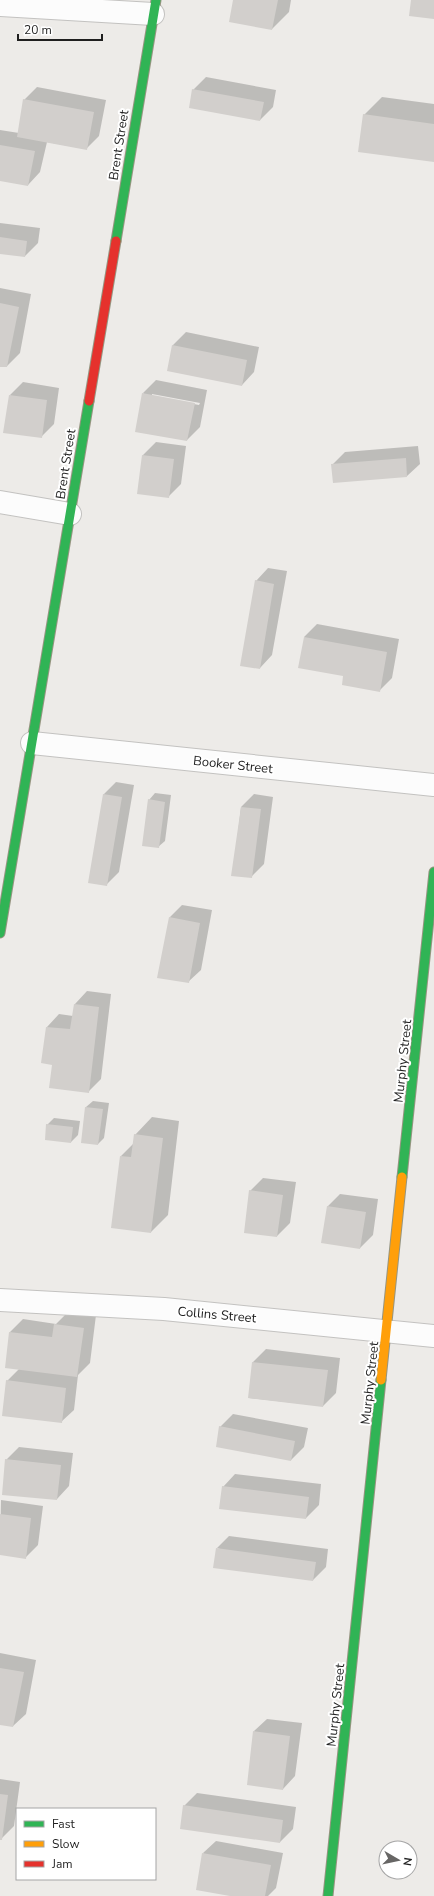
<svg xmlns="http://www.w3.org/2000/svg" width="434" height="1896" viewBox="0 0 434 1896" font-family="'Nunito Sans',sans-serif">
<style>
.shadow{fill:#0003;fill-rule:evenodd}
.building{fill:#d2cfcc}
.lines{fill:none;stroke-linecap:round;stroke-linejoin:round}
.street-casing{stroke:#c3c2c0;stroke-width:24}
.fast-casing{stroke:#969581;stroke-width:11}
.slow-casing{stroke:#969581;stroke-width:11}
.jam-casing{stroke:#969581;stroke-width:11}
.street{stroke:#fcfcfc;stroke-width:22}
.fast{stroke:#30b455;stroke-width:9}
.slow{stroke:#ff9f0a;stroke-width:9}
.jam{stroke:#e5322d;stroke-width:9}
.labels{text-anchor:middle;stroke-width:4;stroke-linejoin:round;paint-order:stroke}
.street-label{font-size:13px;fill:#1f1f1f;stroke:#fff}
</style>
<rect width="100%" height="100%" fill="#edebe8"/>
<path class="shadow" d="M234 0H291L289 12 272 29Z
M206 77 276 90 273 107 260 120 193 90Z
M37 87 106 100 99 136 86 149 47 142 40 172 28 185 0 180V130L19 133 24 100Z
M382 97 434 104V161L364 115Z
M0 223 40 228 38 243 25 256 0 253Z
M0 288 31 294 20 353 7 366H0Z
M186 332 259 347 254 372 242 385 168 370 173 345Z
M156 380 207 390 200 427 187 440 143 393ZM152 394 200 403 199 405 152 396Z
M23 382 59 388 54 424 41 437 10 395Z
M156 442 186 446 181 484 168 497 138 493 143 455Z
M418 446 420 464 407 476 332 465 345 452Z
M268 568 287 571 272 655 260 668 256 581Z
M317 624 399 639 392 678 380 690 344 675 304 637Z
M116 782 134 785 119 872 106 885 103 795Z
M155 793 171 795 165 841 158 847 149 800Z
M254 794 273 797 264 864 251 877 233 875 241 807Z
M182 905 212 910 201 970 188 982 170 917Z
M87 991 111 994 101 1079 88 1092 47 1027 59 1014 73 1016 75 1004Z
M93 1101 109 1103 104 1138 98 1144 86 1107Z
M152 1117 179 1121 168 1215 151 1232 121 1156 134 1143 135 1135Z
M54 1118 80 1121 78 1135 71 1142 47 1125Z
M263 1178 296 1182 290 1223 277 1236 245 1232 250 1191Z
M340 1194 378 1199 373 1235 360 1248 327 1207Z
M68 1312 96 1315 90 1363 78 1375 74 1410 61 1422 7 1381 19 1369 10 1332 23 1319 56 1324Z
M266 1349 340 1358 336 1393 323 1406 249 1398 253 1362Z
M233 1414 308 1428 304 1447 291 1460 220 1427Z
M19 1447 73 1453 69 1486 57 1499 6 1460Z
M235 1474 321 1484 319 1505 306 1518 223 1487Z
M1 1500 43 1506 38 1545 25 1558 0 1554Z
M229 1536 328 1549 326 1567 313 1580 217 1548Z
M0 1653 36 1660 26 1714 13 1726 0 1724Z
M267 1719 302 1723 295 1776 283 1789 254 1731Z
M0 1779 20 1782 14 1826 1 1839H0Z
M197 1793 296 1807 293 1829 280 1842 184 1806Z
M216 1841 283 1853 276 1888 268 1896H235L203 1853Z"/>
<path class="building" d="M233 0H278L272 30 229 22Z
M411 0H434V19L409 16Z
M192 89 264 102 260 121 189 108Z
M23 99 94 112 87 150 17 137Z
M363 114 434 124V162L358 152Z
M0 145 35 151 28 186 0 181Z
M0 237 27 241 25 257 0 254Z
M0 303 19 307 7 367H0Z
M172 345 247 360 242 386 167 371Z
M142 393 195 403 187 441 135 432Z
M9 395 47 400 42 438 3 433Z
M142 455 174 459 169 498 137 494Z
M406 458 407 477 333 483 331 464Z
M255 580 274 584 260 669 240 666Z
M304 637 387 652 380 692 342 685 343 676 298 668Z
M103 794 122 797 107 886 88 883Z
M148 799 165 802 159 848 142 846Z
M241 807 261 809 252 878 231 876Z
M169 917 200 923 189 983 157 978Z
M74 1004 99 1007 89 1093 49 1088 52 1065 41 1063 46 1027 70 1029Z
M85 1107 103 1109 98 1145 81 1143Z
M46 1124 73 1127 71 1143 45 1140Z
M134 1134 163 1138 151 1233 111 1228 120 1156 131 1157Z
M249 1190 283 1195 277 1237 244 1233Z
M327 1206 366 1212 360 1249 321 1243Z
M54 1324 84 1328 77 1377 5 1368 9 1332 52 1337Z
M252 1362 328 1370 323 1407 248 1398Z
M6 1380 66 1388 62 1423 2 1416Z
M219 1426 295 1441 291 1461 216 1447Z
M5 1459 61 1465 57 1500 2 1495Z
M222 1486 309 1497 306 1519 219 1509Z
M0 1514 31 1518 26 1559 0 1555Z
M216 1548 316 1562 313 1581 213 1568Z
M0 1668 24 1672 13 1727 0 1725Z
M253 1731 290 1736 283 1790 247 1785Z
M0 1794 8 1795 2 1840H0Z
M183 1805 283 1820 280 1843 180 1829Z
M202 1853 271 1865 265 1896H230L196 1890Z"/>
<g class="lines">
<defs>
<path id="street" d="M0 5 153 14
M0 502 70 514
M32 743 434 785
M0 1300 164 1309 434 1336"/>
<path id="fast" d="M116 241 156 0
M0 933 89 401
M402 1177 434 872
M328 1896 381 1380"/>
<path id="slow" d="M381 1380 402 1177"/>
<path id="jam" d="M89 401 116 241"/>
</defs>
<use href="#street" class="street-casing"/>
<use href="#fast" class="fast-casing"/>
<use href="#slow" class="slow-casing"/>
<use href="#jam" class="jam-casing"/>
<use href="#street" class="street"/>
<use href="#fast" class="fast"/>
<use href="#slow" class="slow"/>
<use href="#jam" class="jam"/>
</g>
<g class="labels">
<g class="street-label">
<text transform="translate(118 145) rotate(-81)" y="5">Brent Street</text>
<text transform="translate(65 464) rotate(-81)" y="5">Brent Street</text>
<text transform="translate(233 764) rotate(6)" y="5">Booker Street</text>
<text transform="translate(402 1061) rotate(-84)" y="5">Murphy Street</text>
<text transform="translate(217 1314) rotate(5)" y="5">Collins Street</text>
<text transform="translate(369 1383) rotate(-84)" y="5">Murphy Street</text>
<text transform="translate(335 1705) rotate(-84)" y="5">Murphy Street</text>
</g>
</g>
<rect x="16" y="1808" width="140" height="72" fill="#ffffff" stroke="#a5a5a5"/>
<rect x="24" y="1821" width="20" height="6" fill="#30b455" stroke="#a5a5a5"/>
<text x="52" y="1828" font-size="12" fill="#1f1f1f">Fast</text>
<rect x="24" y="1841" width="20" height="6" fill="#ff9f0a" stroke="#a5a5a5"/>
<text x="52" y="1848" font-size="12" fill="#1f1f1f">Slow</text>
<rect x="24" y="1861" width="20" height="6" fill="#e5322d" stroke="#a5a5a5"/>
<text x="52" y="1868" font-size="12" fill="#1f1f1f">Jam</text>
<g transform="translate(398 1860) rotate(99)"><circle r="19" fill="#ffffff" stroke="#a5a5a5"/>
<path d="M0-3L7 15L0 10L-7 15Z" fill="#676665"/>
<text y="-6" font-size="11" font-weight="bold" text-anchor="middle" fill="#1f1f1f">N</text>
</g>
<path d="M18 34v6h84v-6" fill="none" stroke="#1f1f1f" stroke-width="2"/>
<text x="24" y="34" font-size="12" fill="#1f1f1f" stroke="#ffffff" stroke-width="3" paint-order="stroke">20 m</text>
</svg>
